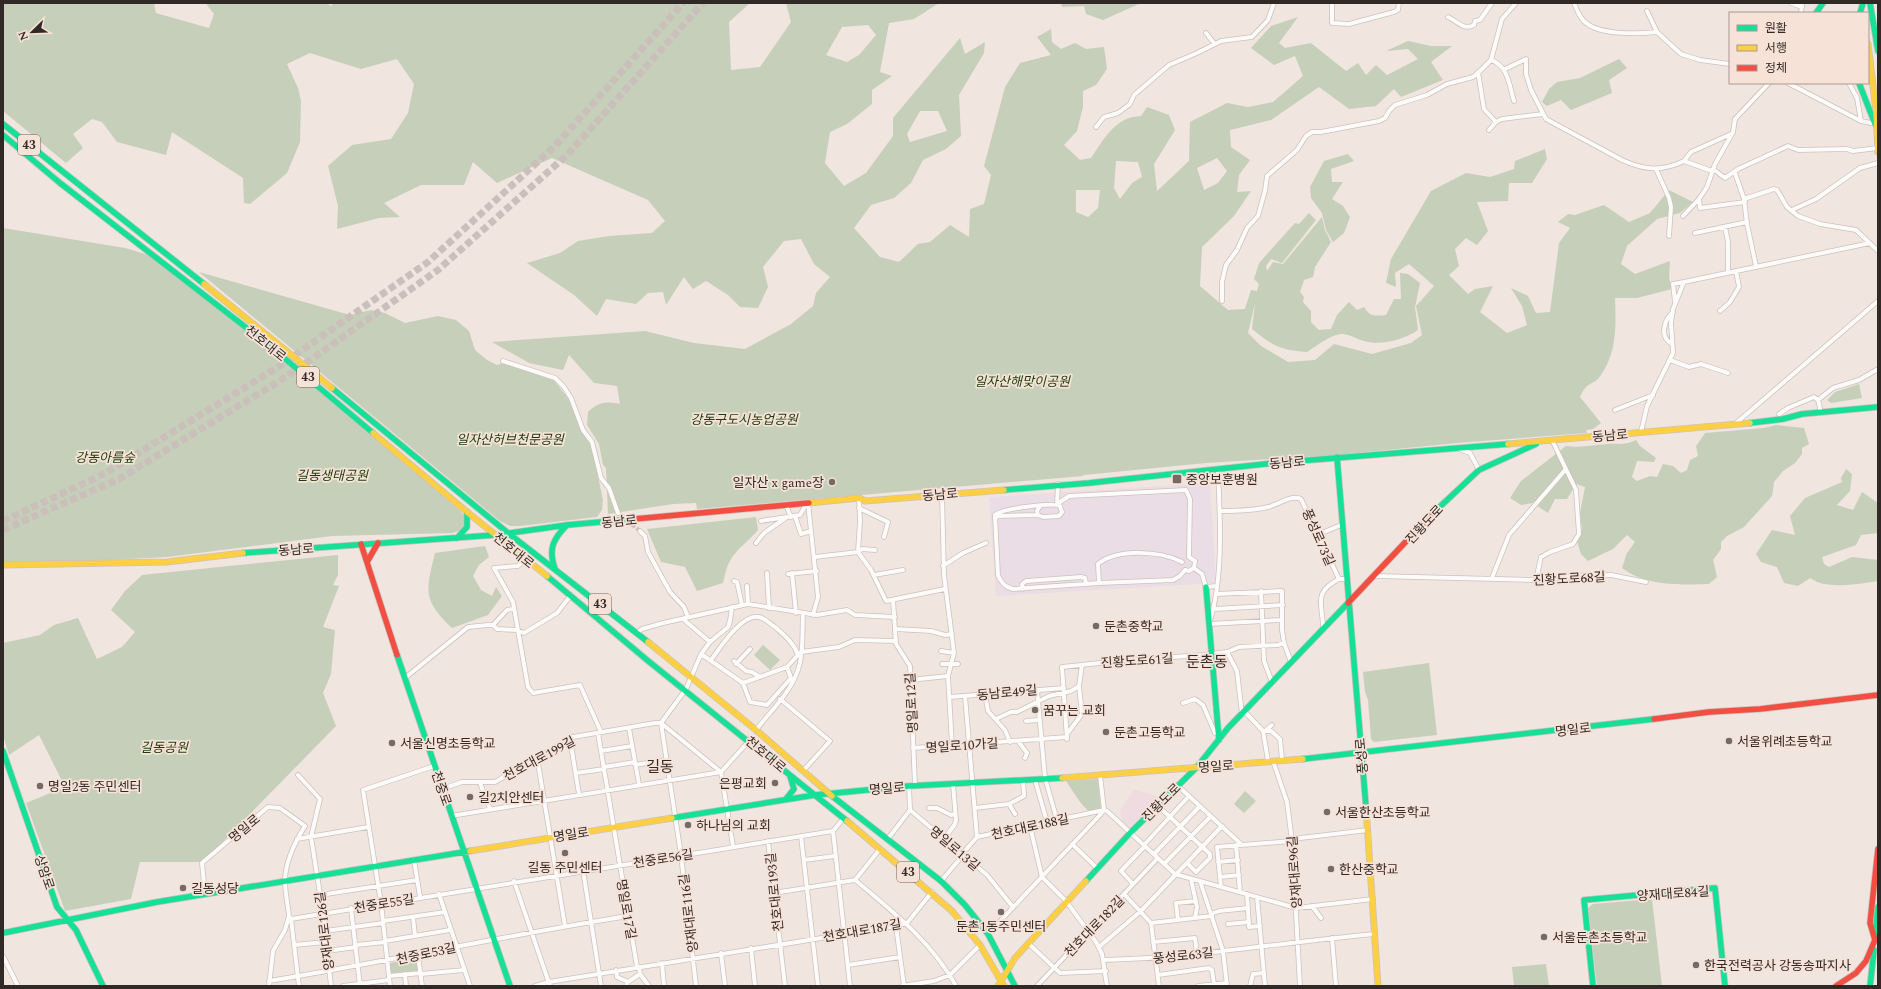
<svg xmlns="http://www.w3.org/2000/svg" width="1881" height="989" viewBox="0 0 1881 989" font-family="Spectral,'Noto Sans KR',serif">
<style>
.industrial{fill:#eedce0}
.medical{fill:#eadde6}
.green{fill:#c6cfba;fill-rule:evenodd}
.lines{fill:none;stroke-linecap:round;stroke-linejoin:round}
.street-tunnel{stroke:#cabfba;stroke-width:4;stroke-dasharray:4 2;stroke-linecap:butt}
.highway-tunnel{stroke:#cabfba;stroke-width:7;stroke-dasharray:7 3.5;stroke-linecap:butt}
.street-casing{stroke:#cbc2bd;stroke-width:5.5}
.fast-casing{stroke:#cbc2bd;stroke-width:7}
.slow-casing{stroke:#cbc2bd;stroke-width:7}
.jam-casing{stroke:#cbc2bd;stroke-width:7}
.street{stroke:#fdfbfa;stroke-width:4}
.fast{stroke:#16e098;stroke-width:5.5}
.slow{stroke:#ffcf43;stroke-width:5.5}
.jam{stroke:#f24e42;stroke-width:5.5}
.poi-dot{fill:#746b67;stroke:#f7e2d8;stroke-width:1.5}
.labels{text-anchor:middle;stroke-width:3.5;stroke-linejoin:round;paint-order:stroke}
.shield{fill:#f7e2d8;stroke:#6c605b;stroke-width:1}
.shield-label{font-size:12px;font-weight:bold;fill:#312926}
.street-label{font-size:13px;fill:#312926;stroke:#f7e2d8}
.park-label{font-size:13px;font-style:italic;fill:#183d08;stroke:#f7e2d8}
.poi-label{font-size:13px;fill:#312926;stroke:#f7e2d8;text-anchor:start}
.quarter-label{font-size:15px;fill:#312926;stroke:#f7e2d8}
</style>
<rect width="100%" height="100%" fill="#f0e5df"/>
<path class="industrial" d="M1134 789 1161 798 1129 828 1122 820 1120 811Z"/>
<path class="medical" d="M1210 483 1216 583 996 596 989 497Z"/>
<path class="green" d="M3 3H154L156 13 209 28 214 14 207 5 208 3H325L332 6V3H750L729 22 731 70 760 67 791 22 786 3H939L914 19 889 23 880 72 892 76 872 90V104L847 124 830 132 825 163 844 186 866 173 893 136V118L960 38 965 54 985 42 984 53 959 95 961 136 946 149 923 160 911 183 894 198 871 205 854 228 880 257 899 262 918 244 930 242 950 225 969 237 970 209 984 204 991 175 984 166 1005 87 1020 63 1051 55 1037 37 1051 29 1052 42 1061 49 1075 43 1086 49 1104 47 1107 69 1096 85 1083 91V107L1077 131 1064 145 1080 160 1091 158C1104 139 1115 117 1141 116L1147 107 1169 115 1175 130 1154 164 1157 191 1189 161 1190 122 1227 103 1248 107 1273 102 1303 76 1295 56 1274 65 1251 48 1271 26 1298 17 1279 43 1285 48 1311 43 1346 71 1358 63 1366 75 1376 65 1387 75 1418 59 1408 49 1386 51 1408 41 1431 46H1452L1431 62 1443 80 1401 97 1394 89 1376 106 1349 109 1319 87 1271 120 1230 130 1231 147 1250 160 1239 175 1237 192 1251 191 1234 216 1202 247 1200 286 1228 310 1245 309 1251 290 1257 291 1259 284 1254 279 1259 263 1295 223 1299 224 1309 213 1316 220 1282 263 1271 259 1266 266 1267 271 1273 262 1283 264 1322 217 1325 230 1331 242 1315 267 1313 277 1304 280 1300 292 1304 297 1303 302 1311 311V322L1319 330 1331 329 1337 315 1349 302 1357 310 1364 307C1370 317 1375 316 1386 315L1394 299H1401L1400 273 1408 274 1420 283 1415 307 1418 330C1403 340 1381 346 1364 341 1357 339 1347 333 1340 334 1327 337 1318 345 1307 352 1280 350 1273 346 1252 329L1255 303 1248 333 1261 346 1288 362 1315 360 1334 344 1372 354 1411 343 1422 335 1416 306 1434 286 1409 264 1395 273 1396 287 1386 283 1391 259 1431 191 1466 173 1490 177 1514 169 1515 161 1545 149 1547 159 1532 183H1509L1508 201 1477 202 1488 231 1477 245 1466 238 1455 249 1459 266 1449 275 1468 294 1475 289 1493 286 1480 312 1507 333 1527 325 1522 306 1511 288 1528 296 1536 313 1550 312 1559 243 1570 228 1558 222 1568 214 1575 215 1604 205 1629 222 1650 213 1669 190 1693 202 1680 213 1657 219 1627 246 1621 264 1635 274 1670 261 1669 278 1672 289 1637 298H1615C1616 326 1617 352 1601 375 1594 386 1587 380 1580 397L1601 423 1593 429 1586 430 1587 433 1457 443 1337 455 1206 463 1084 475 1083 476 697 509 696 503 673 504 608 514 606 468 603 465 599 444 587 425 588 412C599 402 605 401 620 404L617 386 594 383 569 355 563 370 529 363 492 342 645 331 694 343 745 349 791 324 813 306 816 293 830 277 814 264 801 239 784 241 763 267 768 287 758 308 740 307 728 295 706 281 693 289 684 277 666 305 663 292 648 293 636 304 606 299 597 316 574 295 527 263 560 253 578 241 609 236 652 233 665 221 648 200 552 158 497 183 473 162 464 185H421L384 203 400 217 379 218 337 229 338 206 328 166 352 145 391 139 408 113 414 84 397 59 361 69 310 53 287 64 298 88 301 101 300 142 287 173 250 204 244 203 243 178 172 132 166 155 117 142 102 122 92 119 73 134 83 148 66 163 3 111ZM868 25 876 35 859 55 847 62 826 55 842 27ZM920 111H938L947 131 910 142 907 134ZM1217 158 1227 171 1218 183 1204 190 1197 168ZM1116 161 1138 162 1142 177 1132 183 1120 199 1114 188ZM1076 190H1100L1098 208 1088 217 1076 212Z
M1061 3H1141L1103 20 1086 14 1084 6 1062 7Z
M1619 59 1627 68 1609 80 1612 93 1571 110 1561 100 1547 106 1542 102 1549 89 1557 82 1580 78Z
M1348 154 1354 161 1331 169 1332 182H1343L1332 199 1343 206 1350 217 1344 233 1333 242 1326 230 1322 213 1311 198 1310 187 1324 161Z
M3 228 125 248 162 259 295 366 460 511 467 519 463 530 452 533 332 536 167 557 69 562H3Z
M199 272 350 315 371 310 385 313 405 323 438 316 456 320 469 331 475 350 487 360 497 365 503 363 554 380 569 400 582 432 591 444 603 500 602 510 597 517 520 526H510L500 521Z
M1859 384 1862 398 1831 403 1827 400 1835 392Z
M1776 425 1804 428 1809 444 1802 448V454L1795 463 1783 471 1774 482 1772 496 1744 527 1727 536 1721 542V549L1713 560 1717 577 1709 584C1680 585 1646 586 1622 568L1627 553 1635 542 1627 535 1613 549 1588 561 1581 554 1577 541 1582 530 1580 513 1585 487 1576 484 1567 499H1555L1548 513 1533 503 1521 505 1510 498 1521 481 1566 446C1581 448 1593 445 1608 444 1621 443 1622 446 1636 440L1640 446 1656 458 1654 462 1637 461 1632 477 1637 481 1650 476 1657 477 1663 464 1673 466 1681 473 1687 470 1690 460 1698 456 1696 446 1705 433 1764 428Z
M1846 469 1852 474 1850 491 1837 505 1853 510 1862 492 1878 503V533L1861 535 1856 545 1822 557 1824 564 1829 567 1852 557 1878 560V581C1859 584 1826 590 1810 578L1798 586 1784 583 1777 567 1761 562 1756 554 1772 530 1795 535 1790 516 1805 498 1842 482 1841 478Z
M756 517 758 530C749 541 736 549 730 561 726 567 725 576 723 583L697 591 685 567 661 562 647 529Z
M485 546 489 557 479 565 473 576 481 590 492 596 496 587 502 596 488 615 452 628C422 599 426 591 435 553Z
M338 555V575L333 585 339 586 323 627 335 630 331 674 323 693 336 726 203 862H140L131 899 65 911 26 803 65 787 39 735 9 755 3 735V643L40 635 54 625 78 618 97 659 122 647 135 632 111 610 125 591 142 575Z
M763 645 780 660 770 670 754 655Z
M1429 663 1437 735 1374 742 1371 739 1368 700 1365 692 1363 672Z
M1098 779 1101 809 1090 812C1081 806 1073 791 1066 781Z
M1245 791 1256 801 1244 813 1234 804Z
M1652 899 1662 986H1597L1588 908 1593 904Z
M417 958 419 972 390 975V963Z
M1546 964 1549 986H1514L1512 967Z"/>
<g class="lines">
<path class="street-tunnel" d="M618 513 640 531"/>
<path class="highway-tunnel" d="M3 521 106 473 278 367 428 262 555 146 683 3
M3 530 119 479 286 377 438 270 567 155 703 3"/>
<defs>
<path id="street" d="M1332 3V23L1349 24 1394 12 1398 10 1399 3
M1574 3C1576 8 1579 15 1582 19 1595 36 1638 34 1657 32L1681 54 1700 60 1730 64
M1791 3 1802 7
M1647 11 1657 32
M1801 13 1802 3
M1448 17C1457 21 1464 31 1474 25L1475 21 1480 20 1492 3
M1206 33 1214 43
M1491 60C1508 66 1509 84 1514 101
M1505 69 1526 59V74L1531 90 1546 119 1622 160C1644 170 1661 172 1684 161L1712 171
M1478 72 1484 109 1496 122
M1788 83 1861 121 1876 124
M1849 83 1857 98 1861 121
M1096 127 1104 117 1118 113 1130 104 1134 95 1169 65 1197 53 1221 41 1252 37 1268 20 1274 3
M1489 130 1496 122 1502 119 1543 114
M1684 161 1691 152 1731 134
M1656 169 1669 198 1671 207 1669 236
M1713 169 1725 178 1738 169 1788 146 1798 150 1847 149 1853 151 1878 148
M1735 173 1744 199 1747 224 1756 266
M1699 199 1700 208 1745 202
M1744 199 1774 189 1777 190 1787 207 1798 216 1820 224 1856 230 1878 251
M1792 210 1816 199 1860 168 1878 163
M1683 216 1699 199 1707 187 1715 164 1733 132 1735 119 1769 83
M1725 227 1728 242V272
M1695 233 1747 222
M1222 301V282L1226 265 1237 250 1247 228 1258 216 1265 191 1267 176 1297 150 1306 136 1312 132H1321L1379 121 1385 118 1389 111 1395 105 1427 95 1447 84 1473 77 1480 71 1491 60 1502 19 1516 3
M1675 302 1673 284 1684 282
M1720 311 1730 302 1739 287 1736 271
M1672 344C1659 337 1664 320 1673 312
M1670 360 1689 367 1701 364 1728 373
M503 361 555 378 564 387 571 398 583 430 592 442 601 478 609 488 618 513
M1818 400 1833 388 1859 380 1878 369
M1615 410 1653 395
M1779 414 1788 408 1814 397 1818 400 1821 412
M1735 424 1878 301
M1641 432 1647 406 1673 353 1671 323 1673 309 1684 282 1870 243
M1459 449 1470 453 1479 470
M1218 470C1220 516 1224 579 1209 624L1281 620
M942 494 944 575 954 653 948 676 952 745
M859 498 860 521 858 552 871 570 886 601 945 589
M808 503 818 597 813 615
M1057 504 1069 496 1186 490 1190 499 1189 557
M1057 504 1058 484
M786 505 791 517
M1040 506 1037 511 1038 515 1043 517 1059 516 1062 512 1060 506C1052 502 1001 509 995 515L998 575C1001 583 1005 587 1013 589L1099 583
M859 508 888 522 884 537
M1220 511C1236 511 1252 511 1268 507 1278 505 1291 494 1301 499L1339 579H1347
M795 516 801 534 811 531
M995 518 998 516 1038 515
M761 521 800 515 807 503
M640 531 645 536 648 552 670 592 684 607 688 617
M1317 535 1341 525
M756 543 764 533 787 517
M815 557 858 552 862 549 875 550
M1189 557 1195 561 1194 568
M525 560 518 566 494 568 513 602 528 687 533 693 580 685 601 732
M1182 562C1161 551 1118 548 1098 564L1099 583 1173 580 1180 576 1185 570
M943 566 963 553 986 543
M1194 568 1202 574 1206 587 1217 586
M1185 570 1189 571 1194 568
M767 573 769 608
M792 573 796 613
M788 574 817 571
M874 575 903 570
M1375 576 1536 580 1587 575H1611L1646 582
M1492 578 1509 535 1566 469
M1536 580 1541 557 1550 552 1573 544 1579 534 1576 490 1552 440
M734 581 737 582 742 605
M747 586 748 604
M1023 589 1022 584 1026 581 1081 577 1085 578 1086 584
M1261 591 1264 661 1272 682
M1216 594 1282 591V630L1284 643 1291 662
M893 600 896 644 910 666 915 786
M1214 609 1283 605
M683 619 710 642
M493 625 507 610 513 609
M1323 628C1323 604 1312 593 1339 579
M896 629 931 631 945 635 952 634
M637 633 642 629 663 623 748 604 817 615 847 610 855 615 895 617
M941 651 954 653
M801 652 839 647 855 640 896 641
M1227 652 1237 671 1242 714
M701 654 743 683 750 702 767 705 791 678 787 667
M711 660C720 648 742 613 759 617 765 618 770 624 775 627 784 635 794 643 798 655L787 667 743 683
M734 661 746 671 752 672 760 677
M736 664 750 649
M942 664H958
M405 678 468 627 488 625H493L497 629 516 630 524 633 557 613 571 595
M910 680 948 676
M1037 690 1045 778 1057 820
M985 694 988 711 1005 730 1010 742
M965 696 977 837
M950 697 1064 688
M780 699 830 741 803 771
M1183 703 1195 699 1203 705 1215 733H1218
M1244 711 1263 731 1268 761
M996 719 1011 712H1017L1049 696 1071 691 1079 686
M1026 721 1039 720
M629 728 639 784
M756 730C769 713 788 695 796 675 804 657 802 633 803 613
M1266 730 1272 725
M1263 731H1271L1280 739 1282 760
M598 733 637 967
M1067 734 1082 714 1079 686 1082 665
M570 739 579 794
M1067 739 1062 667 1128 660 1203 655 1227 652 1239 647 1278 645 1284 643
M1018 741 1027 753 1025 758
M913 748 1067 737
M601 751 632 746
M537 757 565 926
M1273 761 1287 802 1292 841 1300 986
M635 765 666 760
M604 767 635 762
M721 772 733 846
M576 773 604 769
M298 775 320 799 311 837 323 913 331 986
M1035 780 1047 822
M480 783 490 809
M1177 785 1242 845 1292 841
M909 786 910 810 987 875 1013 907
M442 789 462 782H495L573 737 655 723H661L721 772
M1009 804 1015 814
M1158 806 1210 854V858L1196 872 1187 863
M929 808H937L951 815 955 814
M975 808 1009 804 1024 796 1023 780
M451 816 721 772 749 741
M1030 826 1042 877 1066 901 1096 942 1102 954 1107 986
M833 831 850 986
M801 836 818 986
M945 838 955 824 956 820 953 784
M297 839 368 827
M1292 839 1368 830
M887 840 910 810
M768 841 785 986
M1072 844 1097 868
M1144 845 1189 796
M1236 845 1240 892
M963 853 977 837 1104 810 1107 811 1175 874 1296 908 1373 899
M1154 854 1200 806
M414 860 420 897
M804 860 835 856
M1218 862 1238 860
M1164 864 1211 816
M583 870 601 986
M1220 877 1239 875
M1191 879 1197 907 1195 918
M855 880C892 911 932 942 956 986
M514 881 550 986
M941 881 964 854
M1200 881 1223 951 1227 986
M1133 884 1121 871 1145 846
M1221 887 1217 847 1242 845
M774 893 855 880 880 849
M205 894 202 863 268 807 280 808 305 826C295 842 285 862 285 881 285 893 288 905 289 916L291 919 299 986
M439 894 470 986
M1124 894 1151 923 1159 986
M1247 894 1249 927 1260 926
M320 895 417 880
M1257 897 1265 986
M1312 906 1321 918
M351 908 360 986
M1211 914 1219 911 1248 908
M413 917 415 936
M291 919 833 831 844 818
M1178 920 1176 903 1196 901
M383 921 445 912
M1151 923 1212 916
M1228 924 1249 922
M896 926 904 986
M325 931 383 923
M988 934 1100 815 1104 810 1100 775
M1332 938 1336 986
M385 941 450 930
M1153 942 1195 938 1197 954
M1028 943 1060 973 1106 971
M294 945 326 942
M356 945 385 942
M1099 947 1141 911 1222 826
M751 948 755 986
M327 951 356 947
M721 953 725 986
M418 955 422 986
M3 956 18 986
M1103 960C1194 958 1284 942 1375 934
M662 963 664 986
M848 965 900 957
M639 967 640 974 649 986
M616 970 617 977 628 982
M405 974 406 986
M421 974 464 970
M1158 975 1209 968 1212 970 1214 984
M389 976 421 973
M269 981C389 961 508 935 628 916
M269 986 273 951 285 930 289 916
M343 986 389 980
M390 986 381 903 363 790 434 766
M535 986 549 982 896 926 907 923 932 892
M626 986 628 982 640 974
M696 986 681 855 661 723 686 689 701 654 710 642 728 627 730 621 732 607
M902 986 934 981 950 975 980 945
M1037 986 1158 858
M1198 986 1227 983
M1250 986 1253 974 1264 973"/>
<path id="fast" d="M1870 3 1878 51
M1816 13 1823 3
M1860 13 1863 3
M1877 43 1878 38
M1859 83 1875 124
M3 124 204 284
M3 135 60 183 271 347 373 433
M332 388 508 533 648 642
M1750 423 1783 419 1802 414 1878 407
M1337 457 1366 807
M1004 490 1089 483 1274 463 1508 444
M1430 516 1479 470 1536 444
M457 538 467 527V512
M243 553 495 535 567 525 634 519
M555 569C548 549 553 539 567 525
M547 576 647 660 847 821
M1206 587 1219 740
M397 655 510 986
M3 751 57 907 76 930 103 986
M1303 759 1654 719
M832 796 941 881 965 905 988 934 1015 986
M786 799 794 789 790 776
M672 818 815 795 909 786 1062 778
M1086 881 1130 833 1197 767 1228 728 1348 603
M3 933 157 902 470 851
M1875 935 1878 907
M1593 986 1584 900 1715 888 1725 986
M1870 986 1874 950"/>
<path id="slow" d="M1868 44 1876 111 1878 152
M204 284 332 388
M373 433 467 512 547 576
M1508 444 1750 423
M809 503 859 498 865 501 1004 490
M3 565 167 562 243 553
M648 642 756 730 832 796
M1062 778 1303 759
M1366 807 1378 986
M847 821 952 911 980 945 1004 986
M470 851 672 818
M998 986 1015 958 1086 881"/>
<path id="jam" d="M634 519 809 503
M361 544 397 655
M367 562 378 543
M1348 603 1430 516
M1654 719 1709 712 1760 709 1878 695
M1836 986 1856 973 1866 961 1875 940 1870 923 1878 849"/>
</defs>
<use href="#street" class="street-casing"/>
<use href="#fast" class="fast-casing"/>
<use href="#slow" class="slow-casing"/>
<use href="#jam" class="jam-casing"/>
<use href="#street" class="street"/>
<use href="#fast" class="fast"/>
<use href="#slow" class="slow"/>
<use href="#jam" class="jam"/>
</g>
<g class="poi-dot">
<rect x="1172" y="474" width="10" height="10" rx="2"/>
<circle cx="832" cy="482" r="4"/>
<circle cx="1096" cy="626" r="4"/>
<circle cx="1035" cy="710" r="4"/>
<circle cx="1106" cy="732" r="4"/>
<circle cx="1729" cy="741" r="4"/>
<circle cx="392" cy="743" r="4"/>
<circle cx="775" cy="783" r="4"/>
<circle cx="40" cy="786" r="4"/>
<circle cx="470" cy="797" r="4"/>
<circle cx="1327" cy="812" r="4"/>
<circle cx="688" cy="825" r="4"/>
<circle cx="565" cy="853" r="4"/>
<circle cx="1331" cy="869" r="4"/>
<circle cx="183" cy="888" r="4"/>
<circle cx="1001" cy="912" r="4"/>
<circle cx="1544" cy="937" r="4"/>
<circle cx="1696" cy="965" r="4"/>
</g>
<g class="labels">
<g class="shield">
<rect x="18" y="135" width="22" height="20" rx="3"/>
<rect x="297" y="367" width="22" height="20" rx="3"/>
<rect x="589" y="594" width="22" height="20" rx="3"/>
<rect x="897" y="862" width="22" height="20" rx="3"/>
</g>
<g class="shield-label">
<text x="29" y="149">43</text>
<text x="308" y="381">43</text>
<text x="600" y="608">43</text>
<text x="908" y="876">43</text>
</g>
<g class="street-label">
<text transform="translate(266 343) rotate(39)" y="5">천호대로</text>
<text transform="translate(1610 435) rotate(-5)" y="5">동남로</text>
<text transform="translate(1287 462) rotate(-5)" y="5">동남로</text>
<text transform="translate(940 494) rotate(-5)" y="5">동남로</text>
<text transform="translate(619 521) rotate(-6)" y="5">동남로</text>
<text transform="translate(1424 524) rotate(-47)" y="5">진황도로</text>
<text transform="translate(1319 537) rotate(66)" y="5">풍성로73길</text>
<text transform="translate(296 549) rotate(-4)" y="5">동남로</text>
<text transform="translate(514 550) rotate(39)" y="5">천호대로</text>
<text transform="translate(1569 578) rotate(-3)" y="5">진황도로68길</text>
<text transform="translate(1137 660) rotate(-4)" y="5">진황도로61길</text>
<text transform="translate(1007 692) rotate(-5)" y="5">동남로49길</text>
<text transform="translate(911 703) rotate(-93)" y="5">명일로12길</text>
<text transform="translate(1573 729) rotate(-7)" y="5">명일로</text>
<text transform="translate(962 745) rotate(-4)" y="5">명일로10가길</text>
<text transform="translate(766 754) rotate(40)" y="5">천호대로</text>
<text transform="translate(1361 756) rotate(-95)" y="5">풍성로</text>
<text transform="translate(539 758) rotate(-28)" y="5">천호대로199길</text>
<text transform="translate(1216 766) rotate(-4)" y="5">명일로</text>
<text transform="translate(442 788) rotate(71)" y="5">천중로</text>
<text transform="translate(887 788) rotate(-5)" y="5">명일로</text>
<text transform="translate(1161 802) rotate(-45)" y="5">진황도로</text>
<text transform="translate(1030 826) rotate(-12)" y="5">천호대로188길</text>
<text transform="translate(244 828) rotate(-40)" y="5">명일로</text>
<text transform="translate(571 834) rotate(-9)" y="5">명일로</text>
<text transform="translate(955 848) rotate(40)" y="5">명일로13길</text>
<text transform="translate(663 858) rotate(-9)" y="5">천중로56길</text>
<text transform="translate(45 872) rotate(71)" y="5">상암로</text>
<text transform="translate(1294 872) rotate(-94)" y="5">양재대로96길</text>
<text transform="translate(774 892) rotate(-96)" y="5">천호대로193길</text>
<text transform="translate(1673 893) rotate(-4)" y="5">양재대로84길</text>
<text transform="translate(384 903) rotate(-9)" y="5">천중로55길</text>
<text transform="translate(627 909) rotate(80)" y="5">명일로17길</text>
<text transform="translate(688 913) rotate(-97)" y="5">양재대로116길</text>
<text transform="translate(1094 926) rotate(-46)" y="5">천호대로182길</text>
<text transform="translate(862 930) rotate(-10)" y="5">천호대로187길</text>
<text transform="translate(324 931) rotate(-97)" y="5">양재대로126길</text>
<text transform="translate(426 953) rotate(-12)" y="5">천중로53길</text>
<text transform="translate(1183 955) rotate(-6)" y="5">풍성로63길</text>
</g>
<g class="park-label">
<text x="1022" y="386">일자산해맞이공원</text>
<text x="744" y="424">강동구도시농업공원</text>
<text x="510" y="444">일자산허브천문공원</text>
<text x="105" y="462">강동아름숲</text>
<text x="332" y="480">길동생태공원</text>
<text x="164" y="752">길동공원</text>
</g>
<g class="poi-label">
<text x="1186" y="484">중앙보훈병원</text>
<text x="824" y="487" text-anchor="end">일자산 x game장</text>
<text x="1104" y="631">둔촌중학교</text>
<text x="1043" y="715">꿈꾸는 교회</text>
<text x="1114" y="737">둔촌고등학교</text>
<text x="1737" y="746">서울위례초등학교</text>
<text x="400" y="748">서울신명초등학교</text>
<text x="767" y="788" text-anchor="end">은평교회</text>
<text x="48" y="791">명일2동 주민센터</text>
<text x="478" y="802">길2치안센터</text>
<text x="1335" y="817">서울한산초등학교</text>
<text x="696" y="830">하나님의 교회</text>
<text x="565" y="872" text-anchor="middle">길동 주민센터</text>
<text x="1339" y="874">한산중학교</text>
<text x="191" y="893">길동성당</text>
<text x="1001" y="931" text-anchor="middle">둔촌1동주민센터</text>
<text x="1552" y="942">서울둔촌초등학교</text>
<text x="1704" y="970">한국전력공사 강동송파지사</text>
</g>
<g class="quarter-label">
<text x="1207" y="667">둔촌동</text>
<text x="660" y="772">길동</text>
</g>
</g>
<rect width="1881" height="989" fill="none" stroke="#312926" stroke-width="8"/>
<rect x="1729" y="12" width="140" height="72" fill="#f7e2d8" stroke="#a89891"/>
<rect x="1737" y="25" width="20" height="6" fill="#16e098" stroke="#a89891"/>
<text x="1765" y="32" font-size="12" fill="#312926">원활</text>
<rect x="1737" y="45" width="20" height="6" fill="#ffcf43" stroke="#a89891"/>
<text x="1765" y="52" font-size="12" fill="#312926">서행</text>
<rect x="1737" y="65" width="20" height="6" fill="#f24e42" stroke="#a89891"/>
<text x="1765" y="72" font-size="12" fill="#312926">정체</text>
<g transform="translate(32 32) rotate(247)" stroke="#f7e2d8" stroke-width="3" paint-order="stroke">
<path d="M0-3L7 15L0 10L-7 15Z" fill="#312926"/>
<text y="-6" font-size="11" font-weight="bold" text-anchor="middle" fill="#312926">N</text>
</g>
</svg>
